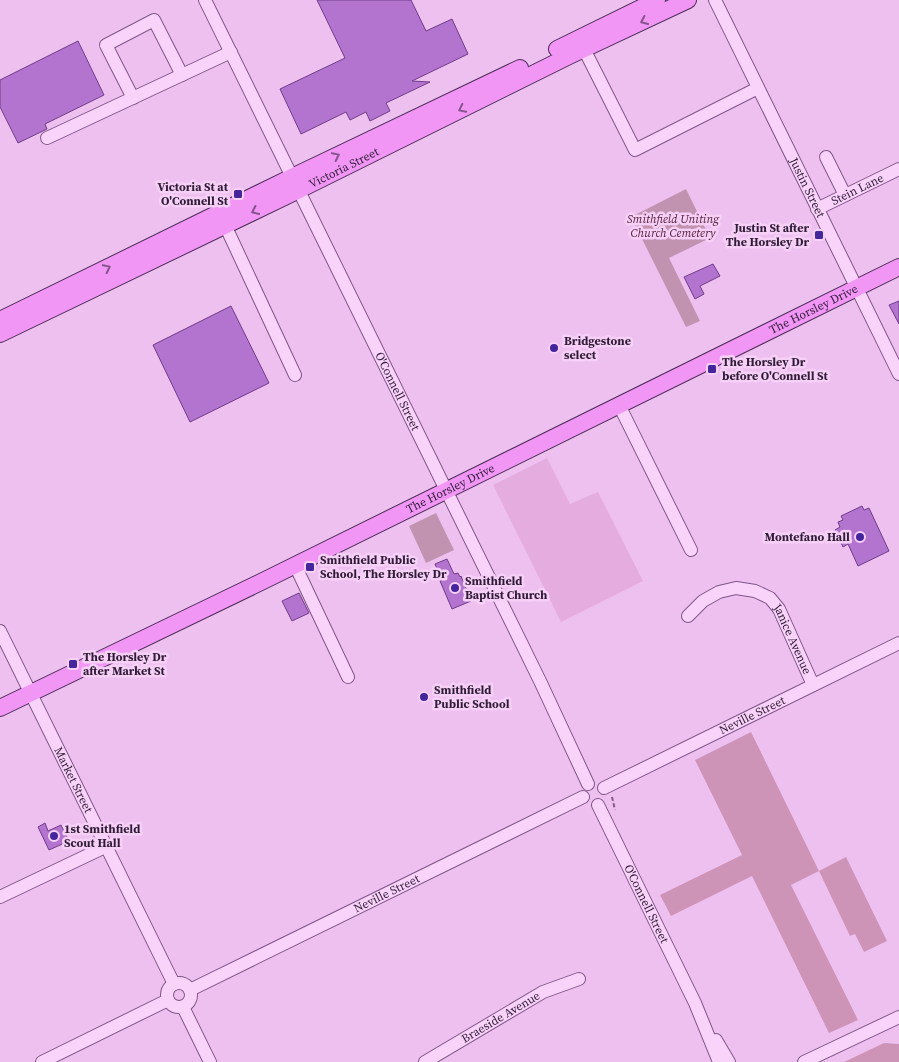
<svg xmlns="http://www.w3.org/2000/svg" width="899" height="1062" viewBox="0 0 899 1062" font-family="'Source Serif 4',serif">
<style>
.farmland{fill:#e5addf}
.green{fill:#ce94b7}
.cemetery{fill:#c293b0}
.building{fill:#b374cf;stroke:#703c89}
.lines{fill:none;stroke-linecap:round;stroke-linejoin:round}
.minor-casing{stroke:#805789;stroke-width:14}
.major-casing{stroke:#4c2c57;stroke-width:18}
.path{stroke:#805789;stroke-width:2;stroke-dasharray:4 2.5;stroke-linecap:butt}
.minor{stroke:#f9d3fa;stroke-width:12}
.major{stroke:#f196f5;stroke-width:16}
.oneway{stroke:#87538d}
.poi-dot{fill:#44259b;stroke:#f6d0f7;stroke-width:2}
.labels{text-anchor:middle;stroke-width:5;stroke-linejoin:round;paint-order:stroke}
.street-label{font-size:12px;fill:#311c38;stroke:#f6d0f7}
.poi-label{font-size:12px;font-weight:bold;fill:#311c38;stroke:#f6d0f7;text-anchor:start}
.park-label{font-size:12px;font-style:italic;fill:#55223a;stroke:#f6d0f7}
</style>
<rect width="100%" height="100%" fill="#eec0f0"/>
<path class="farmland" d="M547 458 570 504 598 492 643 581 561 622 493 485Z"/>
<path class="green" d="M751 732 819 871 846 857 887 941 864 952 855 934 850 936 819 871 791 885 858 1020 829 1033 752 876 671 916 660 895 742 855 695 760Z
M884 1043 899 1044V1062H844Z"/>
<path class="cemetery" d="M686 189 710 238 669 258 700 321 686 327 631 217Z
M436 513 454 550 426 563 409 526Z"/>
<path class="building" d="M317 0H411L426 31 452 19 468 54 412 81 430 82 386 103 390 111 370 121 366 112 350 120 346 112 301 134 280 89 345 58Z
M78 41 104 95 45 124 47 129 18 143 0 107V80Z
M713 264 720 276 700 286 704 294 695 299 684 277Z
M899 301V324L889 305Z
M231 306 269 383 190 422 153 345Z
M862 506 864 510 869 508 889 551 858 566 848 544 843 547 835 530 840 527 838 522 843 520 841 516Z
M447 559 454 574 458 573 460 577 461 576 471 601 452 609 440 581 442 580 435 564Z
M299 593 309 613 292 621 282 601Z
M45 823 48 831 61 825 69 841 49 850 38 827Z"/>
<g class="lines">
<defs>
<g id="minor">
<path id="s1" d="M205 0 540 681 588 784"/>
<path id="s2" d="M715 0 899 374"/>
<path d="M584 49 635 150 758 88"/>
<path d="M133 98 106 45 154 20 182 75"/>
<path d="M47 138 231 52"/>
<path d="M826 157 845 195"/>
<path id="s3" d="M817 209 899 169"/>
<path d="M225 225 295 375"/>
<path d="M619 405 691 550"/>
<path d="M295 565 348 677"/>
<path id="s4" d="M688 616 703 601 719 592 736 588 755 591 770 598 779 609 813 685"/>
<path id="s5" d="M0 631 174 984"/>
<path id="s6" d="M604 788 899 643"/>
<path id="s7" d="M598 805 695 1003 719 1062"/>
<path d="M0 897 105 847"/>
<circle cx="179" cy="995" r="12"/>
<path id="s8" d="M190 990 583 797"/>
<path d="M183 1007 210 1062"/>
<path d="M716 1040 729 1062"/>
<path d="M42 1062 168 1000"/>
<path id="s9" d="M425 1062 543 992 579 979"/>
<path d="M804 1062 899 1017"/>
</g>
<g id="major">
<path d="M557 49 657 0"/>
<path d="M0 320 292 177 520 68"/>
<path id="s10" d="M0 334 299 190 569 56 688 0"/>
<path id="s11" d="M0 708 261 582 899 267"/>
</g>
</defs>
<use href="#minor" class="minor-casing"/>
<use href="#major" class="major-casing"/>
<path class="path" d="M612 797 615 810"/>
<use href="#minor" class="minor"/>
<use href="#major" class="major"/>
</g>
<defs><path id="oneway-chevron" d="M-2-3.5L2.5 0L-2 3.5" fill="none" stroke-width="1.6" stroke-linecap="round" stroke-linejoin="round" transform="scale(1.25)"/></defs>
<g class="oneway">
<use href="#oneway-chevron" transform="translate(644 21) rotate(155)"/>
<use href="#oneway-chevron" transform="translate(462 109) rotate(154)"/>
<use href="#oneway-chevron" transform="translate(336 156) rotate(-26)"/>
<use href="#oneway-chevron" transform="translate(255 211) rotate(155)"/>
<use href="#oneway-chevron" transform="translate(107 268) rotate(-26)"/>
</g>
<g class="poi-dot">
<rect x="233" y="189" width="10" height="10" rx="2.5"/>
<rect x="814" y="230" width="10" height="10" rx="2.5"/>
<circle cx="554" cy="348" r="5"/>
<rect x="707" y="364" width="10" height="10" rx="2.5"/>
<circle cx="860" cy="537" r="5"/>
<rect x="305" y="562" width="10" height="10" rx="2.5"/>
<circle cx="455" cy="588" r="5"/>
<rect x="68" y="659" width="10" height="10" rx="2.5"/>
<circle cx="424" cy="697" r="5"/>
<circle cx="54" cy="836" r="5"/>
</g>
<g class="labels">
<g class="street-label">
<text dy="4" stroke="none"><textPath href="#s10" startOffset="382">Victoria Street</textPath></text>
<text dy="4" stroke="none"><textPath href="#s2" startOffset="209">Justin Street</textPath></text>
<text dy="4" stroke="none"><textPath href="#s3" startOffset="45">Stein Lane</textPath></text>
<text dy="4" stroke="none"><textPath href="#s11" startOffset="906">The Horsley Drive</textPath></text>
<text dy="4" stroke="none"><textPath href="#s1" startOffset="436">O'Connell Street</textPath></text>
<text dy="4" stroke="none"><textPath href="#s11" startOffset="501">The Horsley Drive</textPath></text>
<text dy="4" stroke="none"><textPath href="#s4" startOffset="140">Janice Avenue</textPath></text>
<text dy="4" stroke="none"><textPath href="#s6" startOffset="165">Neville Street</textPath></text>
<text dy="4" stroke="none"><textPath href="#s5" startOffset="166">Market Street</textPath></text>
<text dy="4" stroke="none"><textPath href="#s8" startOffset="219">Neville Street</textPath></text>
<text dy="4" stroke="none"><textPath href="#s7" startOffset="110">O'Connell Street</textPath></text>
<text dy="4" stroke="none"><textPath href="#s9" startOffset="88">Braeside Avenue</textPath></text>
</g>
<g class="poi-label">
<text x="228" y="191" text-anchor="end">Victoria St at<tspan x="228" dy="14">O'Connell St</tspan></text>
<text x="809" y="232" text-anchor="end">Justin St after<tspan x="809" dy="14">The Horsley Dr</tspan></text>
<text x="564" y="345">Bridgestone<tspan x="564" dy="14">select</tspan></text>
<text x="722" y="366">The Horsley Dr<tspan x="722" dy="14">before O'Connell St</tspan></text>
<text x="850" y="541" text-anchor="end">Montefano Hall</text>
<text x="320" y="564">Smithfield Public<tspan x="320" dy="14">School, The Horsley Dr</tspan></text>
<text x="465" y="585">Smithfield<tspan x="465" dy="14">Baptist Church</tspan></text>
<text x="83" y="661">The Horsley Dr<tspan x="83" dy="14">after Market St</tspan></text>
<text x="434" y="694">Smithfield<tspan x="434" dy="14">Public School</tspan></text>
<text x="64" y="833">1st Smithfield<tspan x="64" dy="14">Scout Hall</tspan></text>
</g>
<g class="park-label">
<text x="673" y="223">Smithfield Uniting<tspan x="673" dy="14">Church Cemetery</tspan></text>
</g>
</g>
</svg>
